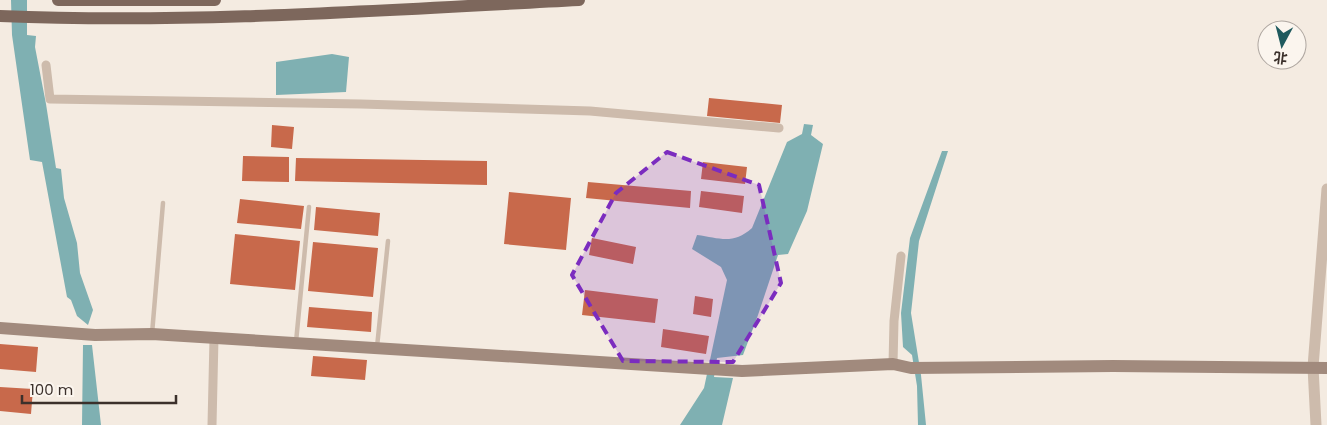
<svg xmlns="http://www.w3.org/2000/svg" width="1327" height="425" viewBox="0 0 1327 425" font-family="Poppins,'Noto Sans SC',sans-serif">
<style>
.water{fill:#7fb0b2}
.building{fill:#c8694b}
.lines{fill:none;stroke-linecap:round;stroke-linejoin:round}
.service{stroke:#cdbbac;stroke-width:4.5}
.minor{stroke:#cdbbac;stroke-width:9}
.tertiary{stroke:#cdbbac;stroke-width:11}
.secondary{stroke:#a18a7d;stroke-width:12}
.primary{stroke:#7d675c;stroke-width:12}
.marked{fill:#7b2cbf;fill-opacity:0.2;stroke:#7b2cbf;stroke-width:4;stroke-dasharray:10 6;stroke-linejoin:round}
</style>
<rect width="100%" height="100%" fill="#f4ebe1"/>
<path class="water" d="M11 0H27V35L36 36 35 47 46 104 56 168 61 169 64 198 77 243 80 273 93 310 88 325 77 316 71 300 67 297 42 162 30 160 12 35Z
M332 54 349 57 346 92 276 95V62Z
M804 124 813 125 811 135 823 144 807 211 788 254 778 255 758 315 743 355 717 358 714 377 733 378 722 425H680L704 388 727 280 721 267 692 249 697 235C720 238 733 245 752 228L787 142 802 134Z
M942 151H948L919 241 911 313 921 375 926 425H918L917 386 912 355 903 347 901 313 910 238Z
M83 345H92L101 425H82Z"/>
<path class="building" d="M709 98 782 105 780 123 707 116Z
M272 125 294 127 292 149 271 147Z
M243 156 289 157V182L242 181Z
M296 158 487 161V185L295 181Z
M703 162 747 167 745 184 701 179Z
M588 182 691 191 690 208 586 198Z
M701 191 744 196 742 213 699 207Z
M509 192 571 198 566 250 504 244Z
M240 199 304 206 301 229 237 223Z
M316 207 380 213 378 236 314 230Z
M235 234 300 241 295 290 230 284Z
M592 238 636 247 633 264 589 255Z
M313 242 378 248 373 297 308 291Z
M585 290 658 299 655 323 582 315Z
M695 296 713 299 711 317 693 314Z
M309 307 372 312 371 332 307 327Z
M663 329 709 336 706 354 661 347Z
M0 344 38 347 36 372 0 369Z
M313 356 367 360 365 380 311 376Z
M0 387 33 389 31 414 0 411Z"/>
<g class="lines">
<path class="service" d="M152 334 163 203
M296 342 309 207
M377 347 388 241"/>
<path class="minor" d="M46 65 50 99 361 104 590 111 779 128
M893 364 894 321 901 256
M212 425 214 338"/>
<path class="tertiary" d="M1316 425 1313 367 1327 189"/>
<path class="secondary" d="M0 328 95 335 152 334 742 371 893 364 911 368 1113 366 1327 368"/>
<path class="primary" d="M58 0H215
M0 16C193 24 386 10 579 0"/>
</g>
<path class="marked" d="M667 152 759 185 781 283 733 362 623 361 572 275 616 193Z"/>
<g transform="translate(1282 45) rotate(187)"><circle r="24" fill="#fbf5ee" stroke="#aea6a0"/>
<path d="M0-4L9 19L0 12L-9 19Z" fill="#1f5a5e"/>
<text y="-8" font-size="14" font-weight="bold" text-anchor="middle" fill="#3b302b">北</text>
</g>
<path d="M22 395v8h154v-8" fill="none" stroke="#3b302b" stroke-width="2.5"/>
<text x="30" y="395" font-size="15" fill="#3b302b" stroke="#fbf5ee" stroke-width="4" paint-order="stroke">100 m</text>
</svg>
